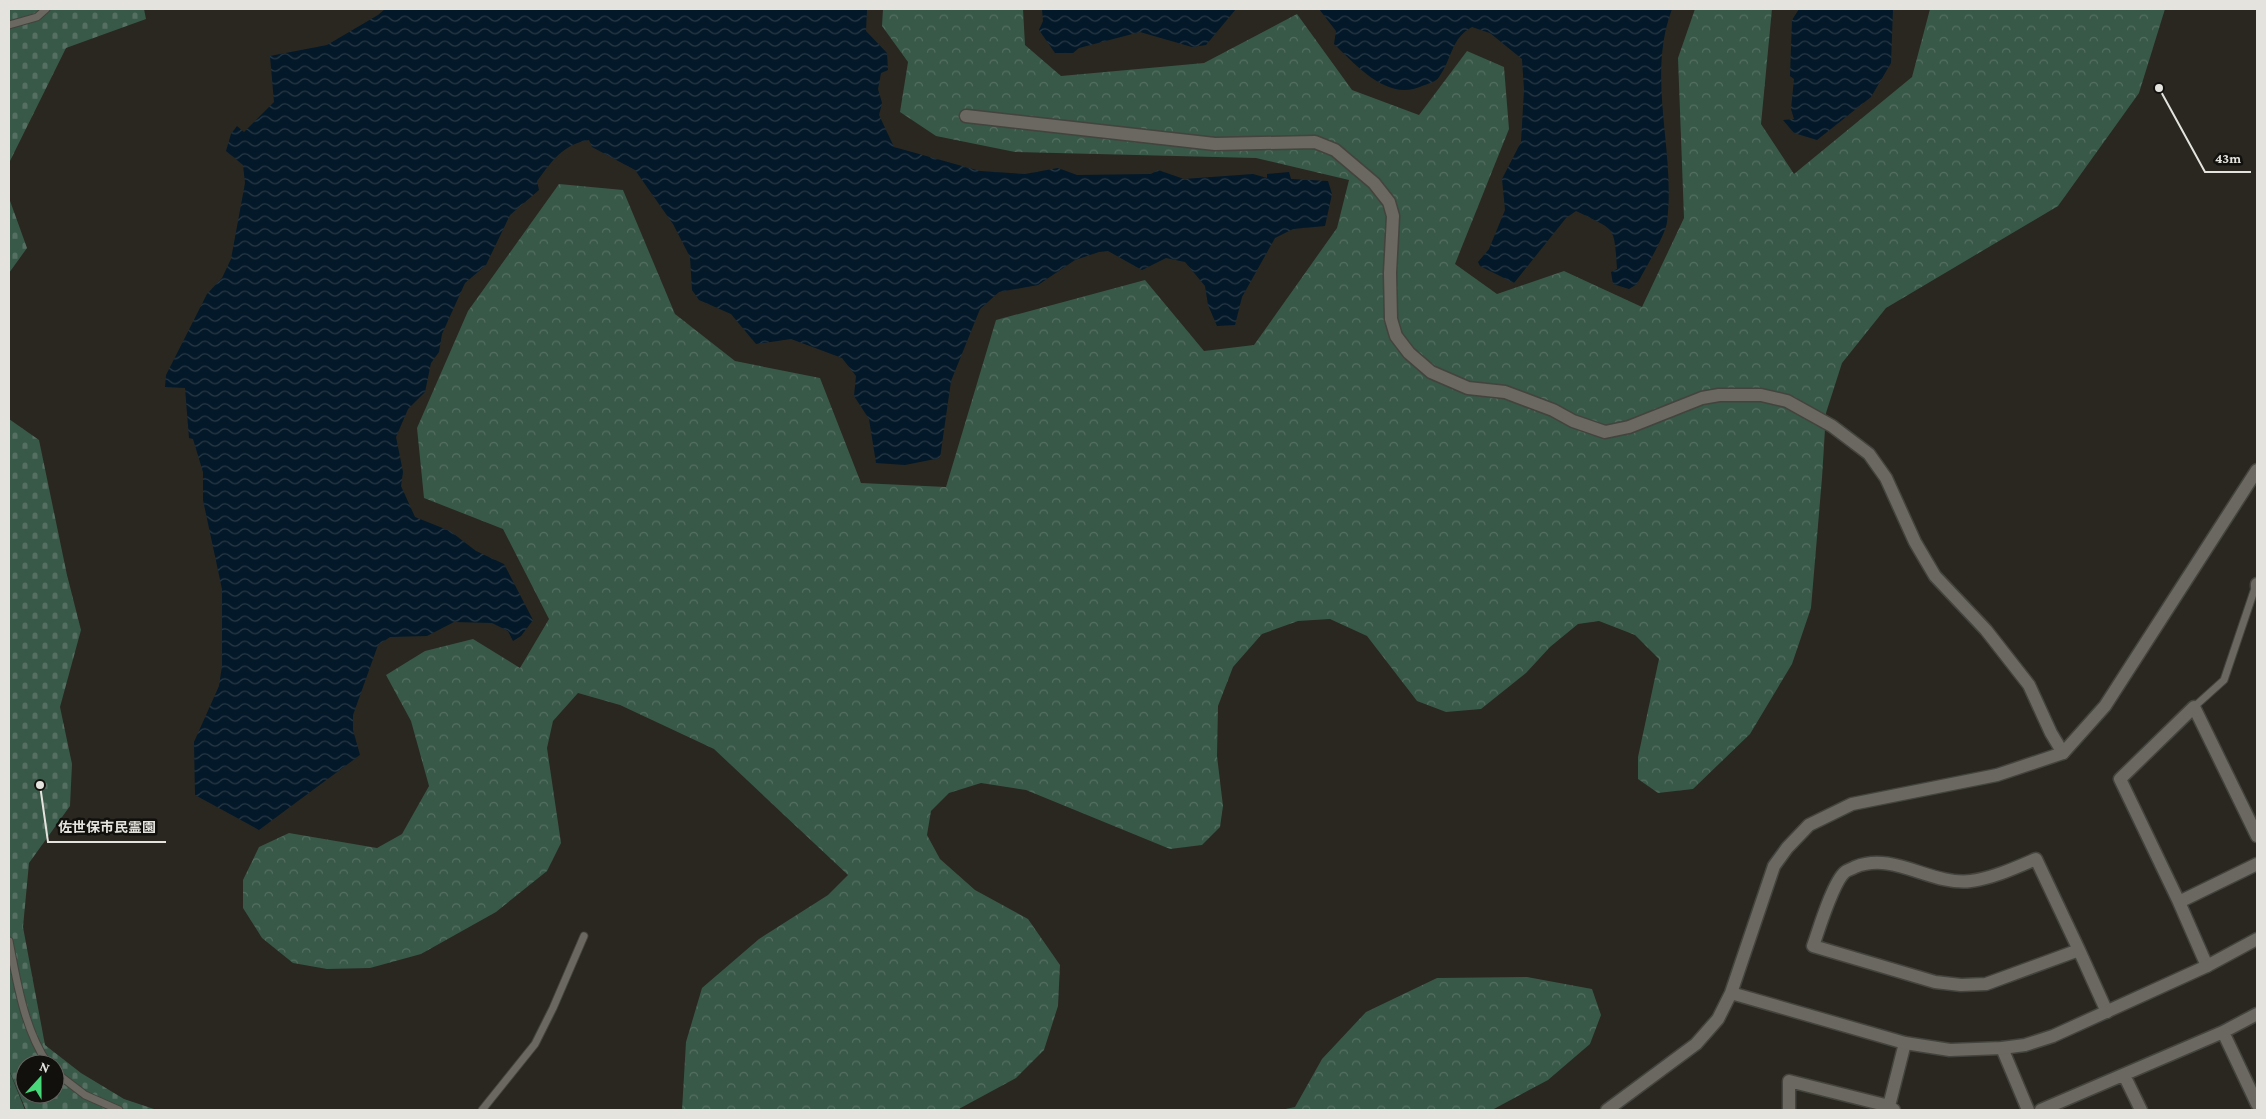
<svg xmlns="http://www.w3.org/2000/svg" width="2266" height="1119" viewBox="0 0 2266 1119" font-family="'Crimson Pro','Noto Sans JP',serif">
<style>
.forest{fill:url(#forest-crowns)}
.cemetery{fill:url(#cemetery-stones);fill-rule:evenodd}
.water{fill:url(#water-waves)}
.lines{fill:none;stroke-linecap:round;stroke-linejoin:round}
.service-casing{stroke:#44433d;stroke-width:9}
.minor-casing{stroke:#44433d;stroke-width:15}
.tertiary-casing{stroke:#44433d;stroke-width:15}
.service{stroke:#6a6860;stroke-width:7}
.minor{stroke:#6a6860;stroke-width:12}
.tertiary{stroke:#6a6860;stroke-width:12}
.leader{fill:none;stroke:#e4e3de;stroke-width:2}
.callout-dot{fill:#e4e3de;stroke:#11100d;stroke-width:2}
.callout-label{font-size:14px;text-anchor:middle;font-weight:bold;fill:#e4e3de;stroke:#11100d;stroke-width:5;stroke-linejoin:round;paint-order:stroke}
</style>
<defs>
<pattern id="forest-crowns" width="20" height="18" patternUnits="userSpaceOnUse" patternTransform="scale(1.25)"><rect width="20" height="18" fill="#385848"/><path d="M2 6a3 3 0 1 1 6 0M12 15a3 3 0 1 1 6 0" fill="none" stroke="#557062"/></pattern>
<pattern id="cemetery-stones" width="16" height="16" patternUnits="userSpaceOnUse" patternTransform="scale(1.25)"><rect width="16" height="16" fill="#385848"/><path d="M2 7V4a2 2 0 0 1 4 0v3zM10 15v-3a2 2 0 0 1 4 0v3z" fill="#557062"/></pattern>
<pattern id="water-waves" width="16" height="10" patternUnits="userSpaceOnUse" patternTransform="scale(1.25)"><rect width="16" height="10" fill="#031828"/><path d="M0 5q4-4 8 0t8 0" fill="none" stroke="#283947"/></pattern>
</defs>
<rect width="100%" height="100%" fill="#292720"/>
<path class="forest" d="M883 9H1023L1025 45 1061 76 1204 63 1297 14 1352 90 1419 115 1467 51 1504 67 1509 129 1455 264 1497 294 1564 271 1642 307 1684 218 1678 58 1695 9H1772L1761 124 1794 174 1912 77 1930 9H2165L2139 93 2058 206 1886 308 1842 363 1826 413 1822 478 1811 608 1792 664 1750 734 1693 789 1658 793 1638 779V757L1659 659 1635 635 1599 621 1578 624 1550 647 1526 673 1481 709 1446 712 1417 701 1367 636 1330 619 1298 621 1262 634 1233 667 1218 706 1217 756 1223 806 1220 827 1202 845 1170 849 1026 790 981 783 949 793 931 811 927 835 940 859 975 890 1028 919 1060 965 1058 1006 1044 1050 1016 1078 957 1110H682L686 1042 702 988 759 939 828 895 848 875 714 749 620 705 578 693 553 721 547 748 561 843 547 871 496 912 421 954 370 968 327 969 293 963 262 938 243 908V880L259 847 289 833 377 848 402 834 429 786 411 721 386 675 425 651 473 639 520 668 549 619 503 529 424 498 417 428 468 311 559 184 623 190 675 314 735 361 820 378 861 483 946 487 996 320 1145 280 1204 351 1254 345 1337 228 1349 180 1256 158 1015 152 936 136 900 112 908 62 882 26Z
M1527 977 1592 989 1601 1015 1590 1044 1548 1080 1492 1110H1281L1295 1107 1322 1059 1366 1012 1437 978Z
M9 1070 25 1110H26H9Z"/>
<path class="cemetery" d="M13 9H144L146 19 66 48 9 163V10Z
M9 198 27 248 9 273Z
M9 419 39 440 67 575 81 630 60 707 72 764 70 806 29 863 23 927 45 1045 81 1073 124 1099 157 1110H26L9 1070ZM25 1064H55V1094H25Z"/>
<path class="water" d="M385 9H867L866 31 887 53 888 70 881 73 878 89 882 103 879 115 894 147 980 171 1025 174 1058 168 1077 175 1151 174 1158 170 1184 179 1253 174 1267 178V174L1289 172 1291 179 1328 181 1332 194 1325 226 1293 229 1275 238 1242 297 1235 325 1217 326 1208 305 1205 286 1185 262 1166 258 1142 270 1108 251 1099 252 1075 260 1038 285 999 292 980 309 951 381 940 458 905 465 876 463 869 419 854 396 856 376 842 358 791 339 756 344 731 314 699 300 692 290 690 257 673 224 635 170 592 147 589 140C562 145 553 160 537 181L539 190 510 215 486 265 465 283 442 334 439 352 431 363 425 392 408 409 396 437 403 472 401 486 415 517 450 531 476 551 504 564 533 620 521 636 513 641 508 631 492 623 454 622 427 636 390 637 378 645 353 715V730L360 755 259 830 195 795 194 742 219 686 222 666V589L203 500V472L193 439 189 438 185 388 165 387 166 375 207 294 222 278 231 259 245 183 243 165 226 151 231 134 237 126 244 132 274 102 270 56 327 45 378 15Z
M1042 9H1236L1206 45 1192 47 1140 32 1079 48 1073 53H1055L1039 30 1043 21Z
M1319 9H1672C1646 78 1676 151 1667 222 1665 236 1645 269 1637 284L1629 289 1613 284 1611 272 1617 269C1614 224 1616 231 1576 211L1566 218 1514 283 1480 266 1478 262 1489 249 1505 210 1502 179 1521 142 1524 90 1522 59 1490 33 1472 27C1451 38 1452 59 1439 77 1436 82 1427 84 1422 86 1388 102 1357 66 1334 44L1336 31Z
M1799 9H1893L1891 63 1871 97 1817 140 1794 133 1783 120 1794 119 1791 109 1794 79 1790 76 1792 20Z"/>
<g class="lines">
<defs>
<path id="service" d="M9 25 37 17 46 9
M2194 707 2224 680 2256 585
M9 941C17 982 24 1029 48 1064
M55 1072 85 1095 119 1110
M482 1110 535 1044 553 1008 584 936"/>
<path id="minor" d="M966 116 1215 144 1315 142 1335 150 1374 183 1389 202 1393 216 1390 273 1391 319 1396 336 1409 353 1431 372 1468 388 1505 392 1553 410 1573 421 1605 432 1629 427 1702 398 1719 395H1761L1787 401 1832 426 1869 454 1886 478 1915 542 1935 576 1986 630 2029 685 2051 733 2063 753
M2257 584V587
M2036 859 2079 950 1986 984 1961 985 1935 982 1813 946C1819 929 1833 882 1845 872 1847 870 1852 869 1855 867 1894 851 1931 886 1971 881 1993 878 2015 868 2036 859Z
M2179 902 2257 864
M2079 950 2107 1012
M2207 966 2179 902 2120 779 2194 707 2257 836
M2223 1032 2257 1104
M2002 1048 2028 1110
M2124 1075 2141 1110
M1889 1106 1905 1043
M1789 1110V1081L1889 1106 1894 1110
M2041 1110 2223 1032 2257 1014"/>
<path id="tertiary" d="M1731 993 1905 1043 1950 1050 2002 1048 2025 1045 2053 1036 2207 966 2257 939
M1607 1110 1696 1044 1718 1019 1731 993 1774 866 1787 848 1809 825 1852 804 1997 775 2063 753 2105 706 2257 470"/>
</defs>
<use href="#service" class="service-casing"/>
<use href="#minor" class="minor-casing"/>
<use href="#tertiary" class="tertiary-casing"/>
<use href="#service" class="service"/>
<use href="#minor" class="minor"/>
<use href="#tertiary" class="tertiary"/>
</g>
<path class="leader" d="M2159 88L2205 172H2251M40 785L48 842H166"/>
<g class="callout-dot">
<circle cx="2159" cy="88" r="5"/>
<circle cx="40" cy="785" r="5"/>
</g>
<g class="callout-label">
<text x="2228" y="163">43m</text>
<text x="107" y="832">佐世保市民霊園</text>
</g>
<rect width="2266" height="1119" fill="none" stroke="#e4e3de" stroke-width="20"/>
<g transform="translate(40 1079) rotate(21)"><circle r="24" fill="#11100d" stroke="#656461"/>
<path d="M0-4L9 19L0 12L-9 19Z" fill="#48d779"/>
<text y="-8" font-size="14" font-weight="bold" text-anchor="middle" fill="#e4e3de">N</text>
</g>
</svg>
